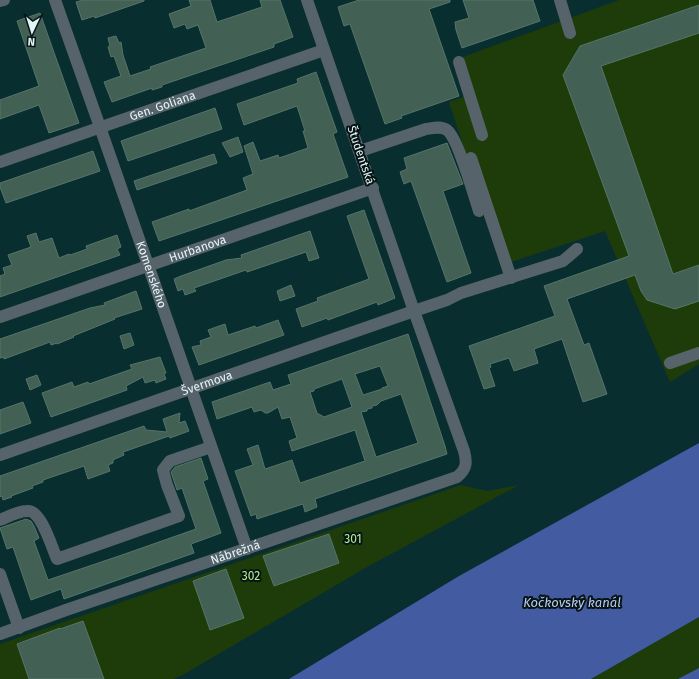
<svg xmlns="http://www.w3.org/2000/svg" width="699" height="679" viewBox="0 0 699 679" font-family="'Fira Sans',sans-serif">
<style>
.green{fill:#1e3c09}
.water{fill:#425ba1}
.building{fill:#426054;stroke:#567569;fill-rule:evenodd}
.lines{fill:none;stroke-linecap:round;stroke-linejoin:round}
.minor{stroke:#57636a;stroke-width:12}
.labels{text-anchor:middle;stroke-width:4;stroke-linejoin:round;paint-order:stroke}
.street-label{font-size:12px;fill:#e2f5f6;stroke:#061415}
.park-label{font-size:12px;fill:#aff18c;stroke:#061415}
.water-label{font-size:13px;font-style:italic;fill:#bbccf4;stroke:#061415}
</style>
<rect width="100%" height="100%" fill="#092e30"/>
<path class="green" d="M619 0H699V364L670 382 605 231 502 265 449 102 464 97 452 61Z
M461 485 487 491 519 485 367 567 186 673 174 679H0V644Z
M699 617V679H591Z"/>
<path class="water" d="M699 443V617L591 679H289L459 576Z
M699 668V679H678Z"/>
<path class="building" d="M83 0H144V1L95 18 94 16 82 20 76 2Z
M189 0H210L217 22 262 7 260 0H280L293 37 274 44V47L162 85V87L152 90V88L112 102 104 82 121 76 114 56 111 57 108 47 110 46 108 38 116 36 119 43 121 42 123 55 130 76 151 69 150 67 206 48 198 25 187 29 185 24 174 28 169 14 191 6Z
M359 0H450V2L429 9 459 96 401 116 402 118 385 124 350 24 344 26 338 7Z
M463 0H533L540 21 462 48 456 30 455 22 469 18Z
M699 5V33L601 66 673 274 699 265V301L675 309 647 300 641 291 635 275 567 299 584 345 589 343 607 394 583 402 562 339 534 349 538 363 514 371 509 358 490 364 491 367 489 368 495 386 484 389 469 346 555 316 544 286 629 256 563 75 580 46Z
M40 13 79 123 49 133 39 105 0 119V100L39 86 17 21Z
M316 72 337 132 333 134 348 177 159 241 152 222 189 209V211L247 190 243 178 253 174 244 146 253 142 260 161 278 155 279 158 308 148 303 131H305L297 106 244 125 237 104 298 83 297 79Z
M215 108 222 129 128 161 121 141Z
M238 137 243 152 230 157 222 143Z
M447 143 463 184 443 191 471 273 447 282 411 181 404 184 400 172 407 169 404 158Z
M93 151 100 171 6 203 0 187V183Z
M214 154 217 163 137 190 134 181Z
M364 210 395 298 378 305 377 302 328 320 327 318 302 327 296 309 318 301 317 298 369 279 347 216Z
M310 231 319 258 309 261 306 252 247 272 246 270 194 288 196 291 185 295 183 289 178 291 174 279 181 276 226 260 242 258 241 255Z
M36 233 39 242 52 238 59 258 69 254 70 255 79 252 87 249 86 246 117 235 121 247 117 249 120 255 0 297V276L5 274 3 268 12 265 8 255 31 247 27 236Z
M291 285 295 296 280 301 277 291Z
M136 291 142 309 114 318 115 319 73 336 74 337 57 344V343L51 345 50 342 4 359V357L0 358V339L90 308 105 305 104 303Z
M278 320 284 335 199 365 192 347 201 345 200 341 211 337 208 330 225 324 228 335 255 326 256 328Z
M130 333 134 345 124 349 120 336Z
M408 334 445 446 447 454 315 499 317 507 305 512 303 504 257 519 256 514 251 516 235 471 253 465 247 449 258 445 265 469 292 460 300 483 365 461 355 430 292 451 289 441 297 438 290 417 282 419 278 407 268 413H265L261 410 254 412 252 407 217 419 212 402 270 382 273 390 291 384 288 375ZM380 366 388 386 382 388V389L363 395 355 374ZM342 379 352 407 324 417 317 413 310 392 314 391V389ZM401 394 418 443 376 457 361 412 367 411V409L372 408V406L377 405 381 401Z
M160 357 166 373 164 374 166 379 156 383 155 380 145 383 143 377 126 386 127 390 51 417 42 393 72 382 74 387 88 382 89 384 92 383 132 369 130 365Z
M37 375 41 385 30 390 26 379Z
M23 402 31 423 0 434V410Z
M180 413 179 423 185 421 189 431 170 438 169 436 123 452 124 455 115 459 113 460V463L108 465 110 471 88 479 84 466 43 480V482L32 486 33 488 11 496 12 497 3 500 2 496 0 497V476L144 426 146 430 167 432 163 419Z
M201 458 208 479 203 481 221 533 191 544 194 553 64 599 61 589 31 600 13 547 7 549 0 528 26 519 31 521 34 526 39 538 34 541 48 580 119 556 196 529 182 488 177 490 171 472 175 467Z
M329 534 339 563 274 586 263 556Z
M226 569 244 618 210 630 193 581Z
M83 621 104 679H29L17 644 60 628V629Z"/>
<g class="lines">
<g class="minor">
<path id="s1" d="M55 0 100 127 247 549"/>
<path d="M560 0 570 33"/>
<path d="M0 1 4 0"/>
<path d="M459 62 482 135"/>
<path d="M360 151 426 129C433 128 441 126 447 130 458 138 474 196 479 211"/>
<path d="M471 158 511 278"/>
<path id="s2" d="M0 162 324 50"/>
<path id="s3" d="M0 317 373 188"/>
<path d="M670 363 699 353"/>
<path id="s4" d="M0 455 414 311 447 300 461 293 563 261 577 249"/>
<path d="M0 520C8 517 18 511 27 511 41 509 52 548 57 559L179 516 167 485 163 470 170 461 211 447"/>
<path d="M0 574 19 628"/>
<path id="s5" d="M0 634 66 610 457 477C467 469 467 462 464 451L414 311 307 0"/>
</g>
</g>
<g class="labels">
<g class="street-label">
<text dy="4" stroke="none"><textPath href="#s2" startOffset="172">Gen. Goliana</textPath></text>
<text transform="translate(361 155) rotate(71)" y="4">Študentská</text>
<text dy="4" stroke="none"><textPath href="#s3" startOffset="209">Hurbanova</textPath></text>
<text dy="4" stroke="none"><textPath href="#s1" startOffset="291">Komenského</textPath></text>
<text dy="4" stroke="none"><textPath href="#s4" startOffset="219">Švermova</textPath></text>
<text dy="4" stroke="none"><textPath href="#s5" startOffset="249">Nábrežná</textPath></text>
</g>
<g class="park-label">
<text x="353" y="543">301</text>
<text x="251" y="580">302</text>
</g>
<g class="water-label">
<text x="572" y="607">Kočkovský kanál</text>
</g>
</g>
<g transform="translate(32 32) rotate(184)" stroke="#061415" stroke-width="3" paint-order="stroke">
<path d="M0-3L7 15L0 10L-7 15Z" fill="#e2f5f6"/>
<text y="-6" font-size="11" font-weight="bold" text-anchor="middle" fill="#e2f5f6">N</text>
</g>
</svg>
